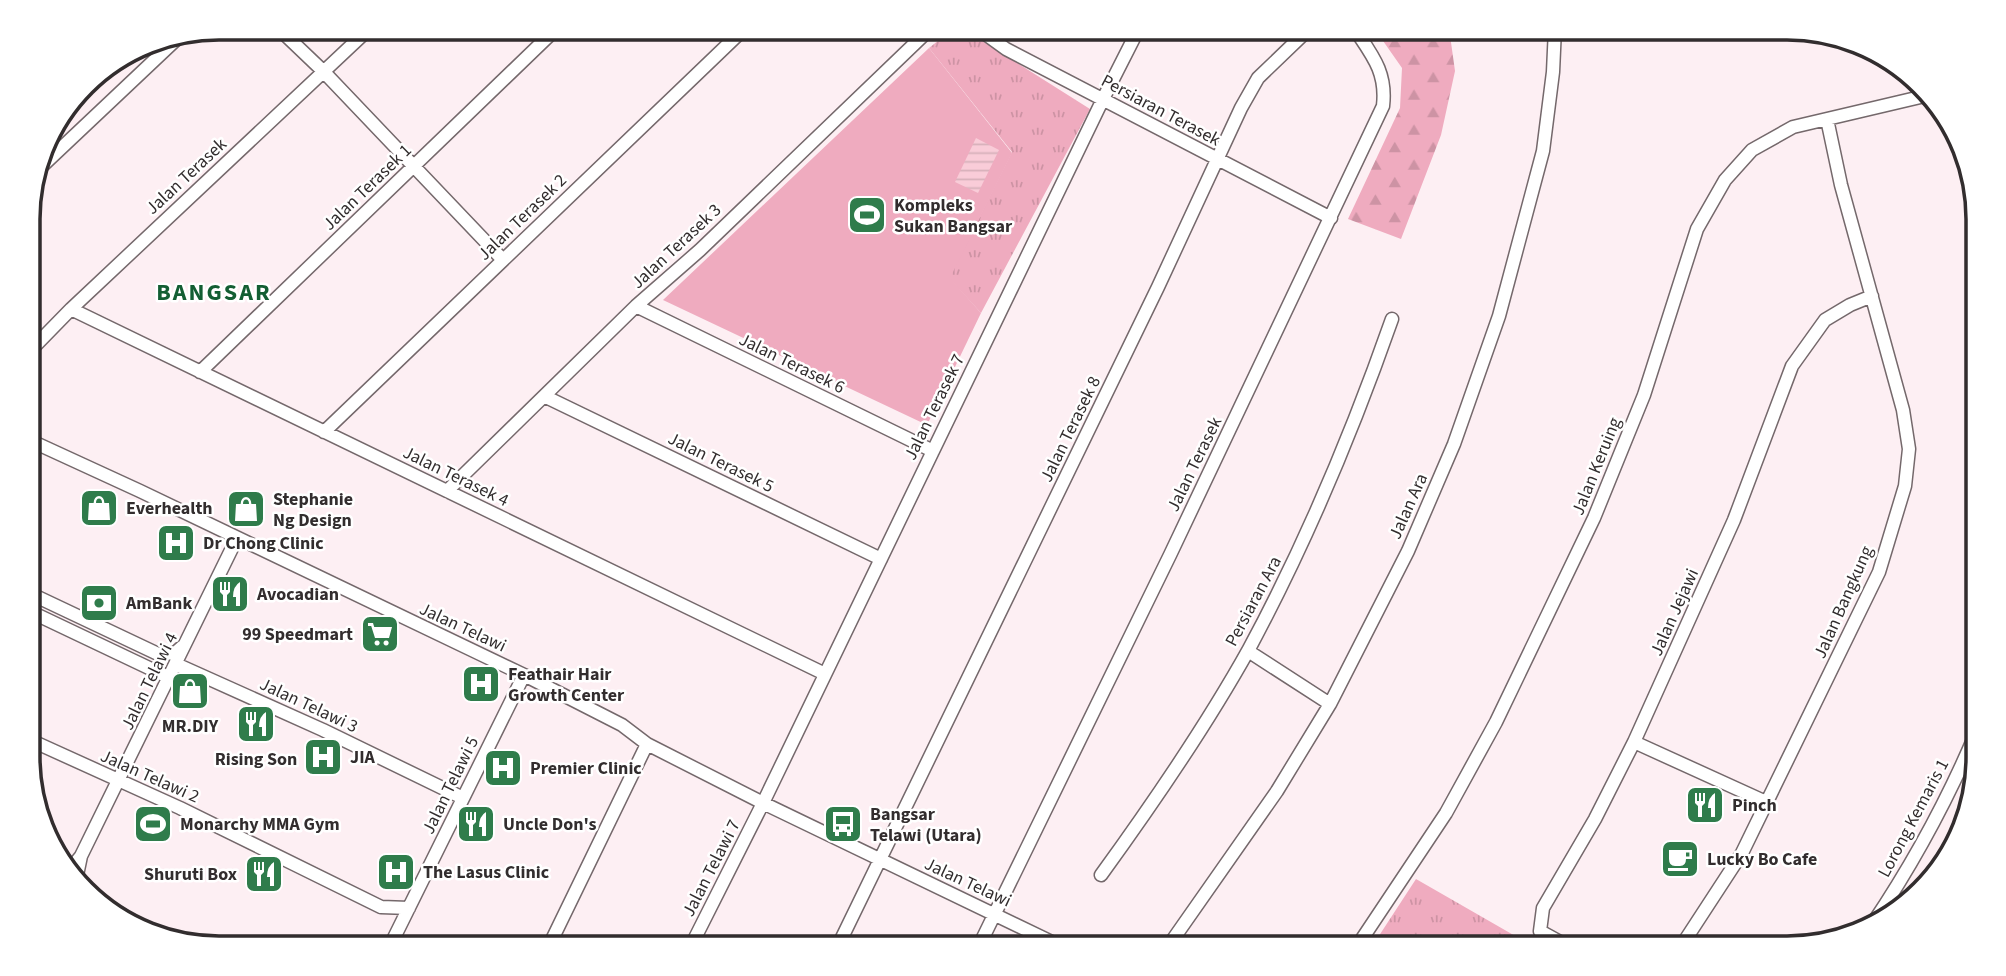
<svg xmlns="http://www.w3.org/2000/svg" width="2006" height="976" viewBox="0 0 2006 976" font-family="'Source Sans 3',sans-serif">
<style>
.grass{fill:url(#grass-tufts)}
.forest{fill:url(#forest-firs)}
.garden{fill:#efabbf}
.water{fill:url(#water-rules)}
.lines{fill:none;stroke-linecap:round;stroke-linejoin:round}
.minor-casing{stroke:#74686b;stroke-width:15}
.minor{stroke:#fff;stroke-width:12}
.labels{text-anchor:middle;stroke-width:5;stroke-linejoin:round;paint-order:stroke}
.street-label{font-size:18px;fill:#322d2e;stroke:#fff}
.poi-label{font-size:18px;font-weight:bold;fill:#322d2e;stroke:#fff;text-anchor:start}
.district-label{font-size:24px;font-weight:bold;letter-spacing:2px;fill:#135e33;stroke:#fff}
.rim{fill:none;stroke:#322d2e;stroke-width:3.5}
</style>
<defs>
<pattern id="grass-tufts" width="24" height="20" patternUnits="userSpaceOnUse" patternTransform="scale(1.75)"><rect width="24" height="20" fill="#efabbf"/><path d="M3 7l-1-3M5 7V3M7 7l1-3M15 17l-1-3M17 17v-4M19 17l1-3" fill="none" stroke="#cd93a4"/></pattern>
<pattern id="forest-firs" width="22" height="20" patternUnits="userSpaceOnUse" patternTransform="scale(1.75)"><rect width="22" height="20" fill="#efabbf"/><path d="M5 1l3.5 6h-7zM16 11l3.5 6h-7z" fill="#cd93a4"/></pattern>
<pattern id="water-rules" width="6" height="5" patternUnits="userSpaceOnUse" patternTransform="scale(1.75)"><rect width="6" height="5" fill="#f9ccd8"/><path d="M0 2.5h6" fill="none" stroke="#d6b0ba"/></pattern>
</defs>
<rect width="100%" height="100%" fill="#fdeff3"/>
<path class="grass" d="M954 28H962L1090 109 981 313 949 278 1012 152 929 48Z
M1416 879 1517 937 1527 948H1371Z"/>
<path class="forest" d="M1374 28H1449L1455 71 1441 135 1401 239 1348 219 1400 108 1402 68Z"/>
<path class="garden" d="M929 48 1012 153 950 278 981 313 927 425 663 300Z"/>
<path class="water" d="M976 138 999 150 978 193 955 182Z"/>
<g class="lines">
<defs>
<path id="minor" d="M278 28 323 71 503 260
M977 28 1006 49 1331 218
M39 169 181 35
M636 306 933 451
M71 309 825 674
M29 352 71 309 370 28
M200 372 557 28
M546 397 881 559
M324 432 745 28
M29 440 140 491 524 675 622 725 647 744 763 803 1064 948
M447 491 636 306 700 250 931 28
M29 593 158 654 175 653 183 646
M29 611 170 678
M1248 651 1330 704
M176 664 323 730 463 798
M30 740 180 808 381 907 409 908
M1634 742 1766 802
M67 873 81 856 237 538
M1101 875C1154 802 1205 728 1249 649 1306 543 1352 433 1392 319
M76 880 81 856
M1873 923C1914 862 1950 795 1978 728
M389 948 524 675
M548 948 647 744
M690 948 763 803 1103 99 1139 28
M837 948 1158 287 1241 108 1258 78 1310 28
M978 948 1170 555 1383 106C1387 72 1372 55 1354 28
M1167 948 1277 791 1330 704 1408 551 1454 444 1499 316 1543 151 1553 72 1555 28
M1356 948 1446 813 1496 722 1594 518 1644 395 1697 229 1725 180 1752 150 1793 127 1929 95
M1571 948 1540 931 1543 908 1595 819 1634 742 1734 520 1792 366 1825 320 1850 305 1872 296
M1680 948 1742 853 1879 572 1905 486 1909 449 1903 410 1841 185 1827 119"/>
</defs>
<use href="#minor" class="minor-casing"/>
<use href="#minor" class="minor"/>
</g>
<defs>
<symbol id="stadium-square" viewBox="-11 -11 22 22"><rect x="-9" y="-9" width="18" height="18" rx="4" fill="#2f7c4b" stroke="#fff"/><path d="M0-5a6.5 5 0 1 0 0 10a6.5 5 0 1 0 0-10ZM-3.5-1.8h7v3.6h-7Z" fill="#fff"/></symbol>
<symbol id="shop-square" viewBox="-11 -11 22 22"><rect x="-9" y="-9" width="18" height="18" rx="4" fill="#2f7c4b" stroke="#fff"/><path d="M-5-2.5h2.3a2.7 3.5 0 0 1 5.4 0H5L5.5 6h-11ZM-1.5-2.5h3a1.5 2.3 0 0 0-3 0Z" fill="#fff"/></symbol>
<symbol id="hospital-square" viewBox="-11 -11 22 22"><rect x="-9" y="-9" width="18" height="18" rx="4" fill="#2f7c4b" stroke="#fff"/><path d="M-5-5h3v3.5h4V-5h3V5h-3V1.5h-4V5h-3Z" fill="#fff"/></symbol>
<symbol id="restaurant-square" viewBox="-11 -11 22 22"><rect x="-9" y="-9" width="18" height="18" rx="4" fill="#2f7c4b" stroke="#fff"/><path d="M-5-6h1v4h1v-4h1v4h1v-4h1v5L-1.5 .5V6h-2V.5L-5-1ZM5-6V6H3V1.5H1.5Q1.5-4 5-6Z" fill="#fff"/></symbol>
<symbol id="bank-square" viewBox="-11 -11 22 22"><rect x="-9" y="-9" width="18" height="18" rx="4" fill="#2f7c4b" stroke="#fff"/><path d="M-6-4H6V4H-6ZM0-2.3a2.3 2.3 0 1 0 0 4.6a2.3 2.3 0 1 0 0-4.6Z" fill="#fff"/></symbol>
<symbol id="supermarket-square" viewBox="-11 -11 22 22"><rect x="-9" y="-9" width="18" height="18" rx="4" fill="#2f7c4b" stroke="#fff"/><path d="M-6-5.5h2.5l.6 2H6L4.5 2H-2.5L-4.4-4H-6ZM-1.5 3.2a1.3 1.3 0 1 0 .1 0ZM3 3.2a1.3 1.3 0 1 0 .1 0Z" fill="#fff"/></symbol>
<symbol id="bus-square" viewBox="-11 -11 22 22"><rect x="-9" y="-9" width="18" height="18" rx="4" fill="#2f7c4b" stroke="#fff"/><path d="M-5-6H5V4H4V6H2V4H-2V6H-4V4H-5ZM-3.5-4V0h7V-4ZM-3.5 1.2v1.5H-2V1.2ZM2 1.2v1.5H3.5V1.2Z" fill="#fff"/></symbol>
<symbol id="cafe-square" viewBox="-11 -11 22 22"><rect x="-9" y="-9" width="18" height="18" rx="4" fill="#2f7c4b" stroke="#fff"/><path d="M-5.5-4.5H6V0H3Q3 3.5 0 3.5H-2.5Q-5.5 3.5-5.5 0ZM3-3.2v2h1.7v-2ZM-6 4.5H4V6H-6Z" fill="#fff"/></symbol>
</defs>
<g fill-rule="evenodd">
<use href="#stadium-square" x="845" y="193" width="44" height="44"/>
<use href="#shop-square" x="77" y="486" width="44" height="44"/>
<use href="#shop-square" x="224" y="487" width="44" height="44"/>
<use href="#hospital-square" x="154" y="521" width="44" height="44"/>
<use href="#restaurant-square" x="208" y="572" width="44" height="44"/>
<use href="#bank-square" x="77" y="581" width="44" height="44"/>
<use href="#supermarket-square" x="358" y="612" width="44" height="44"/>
<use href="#hospital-square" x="459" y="662" width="44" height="44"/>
<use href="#shop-square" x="168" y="669" width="44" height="44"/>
<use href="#restaurant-square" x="234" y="702" width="44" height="44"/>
<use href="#hospital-square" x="301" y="735" width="44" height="44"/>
<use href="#hospital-square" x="481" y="746" width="44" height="44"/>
<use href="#restaurant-square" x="1683" y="783" width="44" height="44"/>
<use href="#stadium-square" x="131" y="802" width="44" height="44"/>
<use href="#restaurant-square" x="454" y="802" width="44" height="44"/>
<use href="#bus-square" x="821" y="802" width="44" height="44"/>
<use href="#cafe-square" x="1658" y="837" width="44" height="44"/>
<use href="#hospital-square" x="374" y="850" width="44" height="44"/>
<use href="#restaurant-square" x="242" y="852" width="44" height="44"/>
</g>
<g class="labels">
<g class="street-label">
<text transform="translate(1161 110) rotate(28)" y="6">Persiaran Terasek</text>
<text transform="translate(186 176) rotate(-43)" y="6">Jalan Terasek</text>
<text transform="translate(367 187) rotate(-44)" y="6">Jalan Terasek 1</text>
<text transform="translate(522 217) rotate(-44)" y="6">Jalan Terasek 2</text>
<text transform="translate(676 246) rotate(-43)" y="6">Jalan Terasek 3</text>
<text transform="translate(792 363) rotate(26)" y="6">Jalan Terasek 6</text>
<text transform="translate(934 407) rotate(-64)" y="6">Jalan Terasek 7</text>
<text transform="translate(1070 429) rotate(-64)" y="6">Jalan Terasek 8</text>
<text transform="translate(721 462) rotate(26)" y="6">Jalan Terasek 5</text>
<text transform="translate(1194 464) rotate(-64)" y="6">Jalan Terasek</text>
<text transform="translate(1596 466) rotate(-68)" y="6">Jalan Keruing</text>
<text transform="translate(456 476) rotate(26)" y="6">Jalan Terasek 4</text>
<text transform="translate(1408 506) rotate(-66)" y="6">Jalan Ara</text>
<text transform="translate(1253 601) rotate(-62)" y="6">Persiaran Ara</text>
<text transform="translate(1843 602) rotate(-66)" y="6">Jalan Bangkung</text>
<text transform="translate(1674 612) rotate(-66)" y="6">Jalan Jejawi</text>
<text transform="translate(463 627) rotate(25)" y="6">Jalan Telawi</text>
<text transform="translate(149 681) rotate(-64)" y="6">Jalan Telawi 4</text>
<text transform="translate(309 705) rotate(25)" y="6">Jalan Telawi 3</text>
<text transform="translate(150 776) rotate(24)" y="6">Jalan Telawi 2</text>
<text transform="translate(450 785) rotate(-64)" y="6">Jalan Telawi 5</text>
<text transform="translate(1913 818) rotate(-62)" y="6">Lorong Kemaris 1</text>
<text transform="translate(711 868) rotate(-63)" y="6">Jalan Telawi 7</text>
<text transform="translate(968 882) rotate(25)" y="6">Jalan Telawi</text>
</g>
<g class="poi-label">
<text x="894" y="211">Kompleks<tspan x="894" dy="21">Sukan Bangsar</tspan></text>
<text x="273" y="505">Stephanie<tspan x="273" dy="21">Ng Design</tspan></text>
<text x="126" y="514">Everhealth</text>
<text x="203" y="549">Dr Chong Clinic</text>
<text x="257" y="600">Avocadian</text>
<text x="126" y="609">AmBank</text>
<text x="353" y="640" text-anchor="end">99 Speedmart</text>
<text x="508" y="680">Feathair Hair<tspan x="508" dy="21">Growth Center</tspan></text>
<text x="190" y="732" text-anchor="middle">MR.DIY</text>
<text x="350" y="763">JIA</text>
<text x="256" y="765" text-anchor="middle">Rising Son</text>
<text x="530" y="774">Premier Clinic</text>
<text x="1732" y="811">Pinch</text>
<text x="870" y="820">Bangsar<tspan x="870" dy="21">Telawi (Utara)</tspan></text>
<text x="180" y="830">Monarchy MMA Gym</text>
<text x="503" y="830">Uncle Don's</text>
<text x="1707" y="865">Lucky Bo Cafe</text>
<text x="423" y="878">The Lasus Clinic</text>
<text x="237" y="880" text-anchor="end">Shuruti Box</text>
</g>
<g class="district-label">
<text x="214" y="300">BANGSAR</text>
</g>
</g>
<path d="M0 0H2006V976H0ZM219 40H1787A179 179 0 0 1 1966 219V757A179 179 0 0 1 1787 936H219A179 179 0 0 1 40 757V219A179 179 0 0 1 219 40Z" fill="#fff" fill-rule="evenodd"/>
<path class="rim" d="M219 40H1787A179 179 0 0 1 1966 219V757A179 179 0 0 1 1787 936H219A179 179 0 0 1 40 757V219A179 179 0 0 1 219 40Z"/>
</svg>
